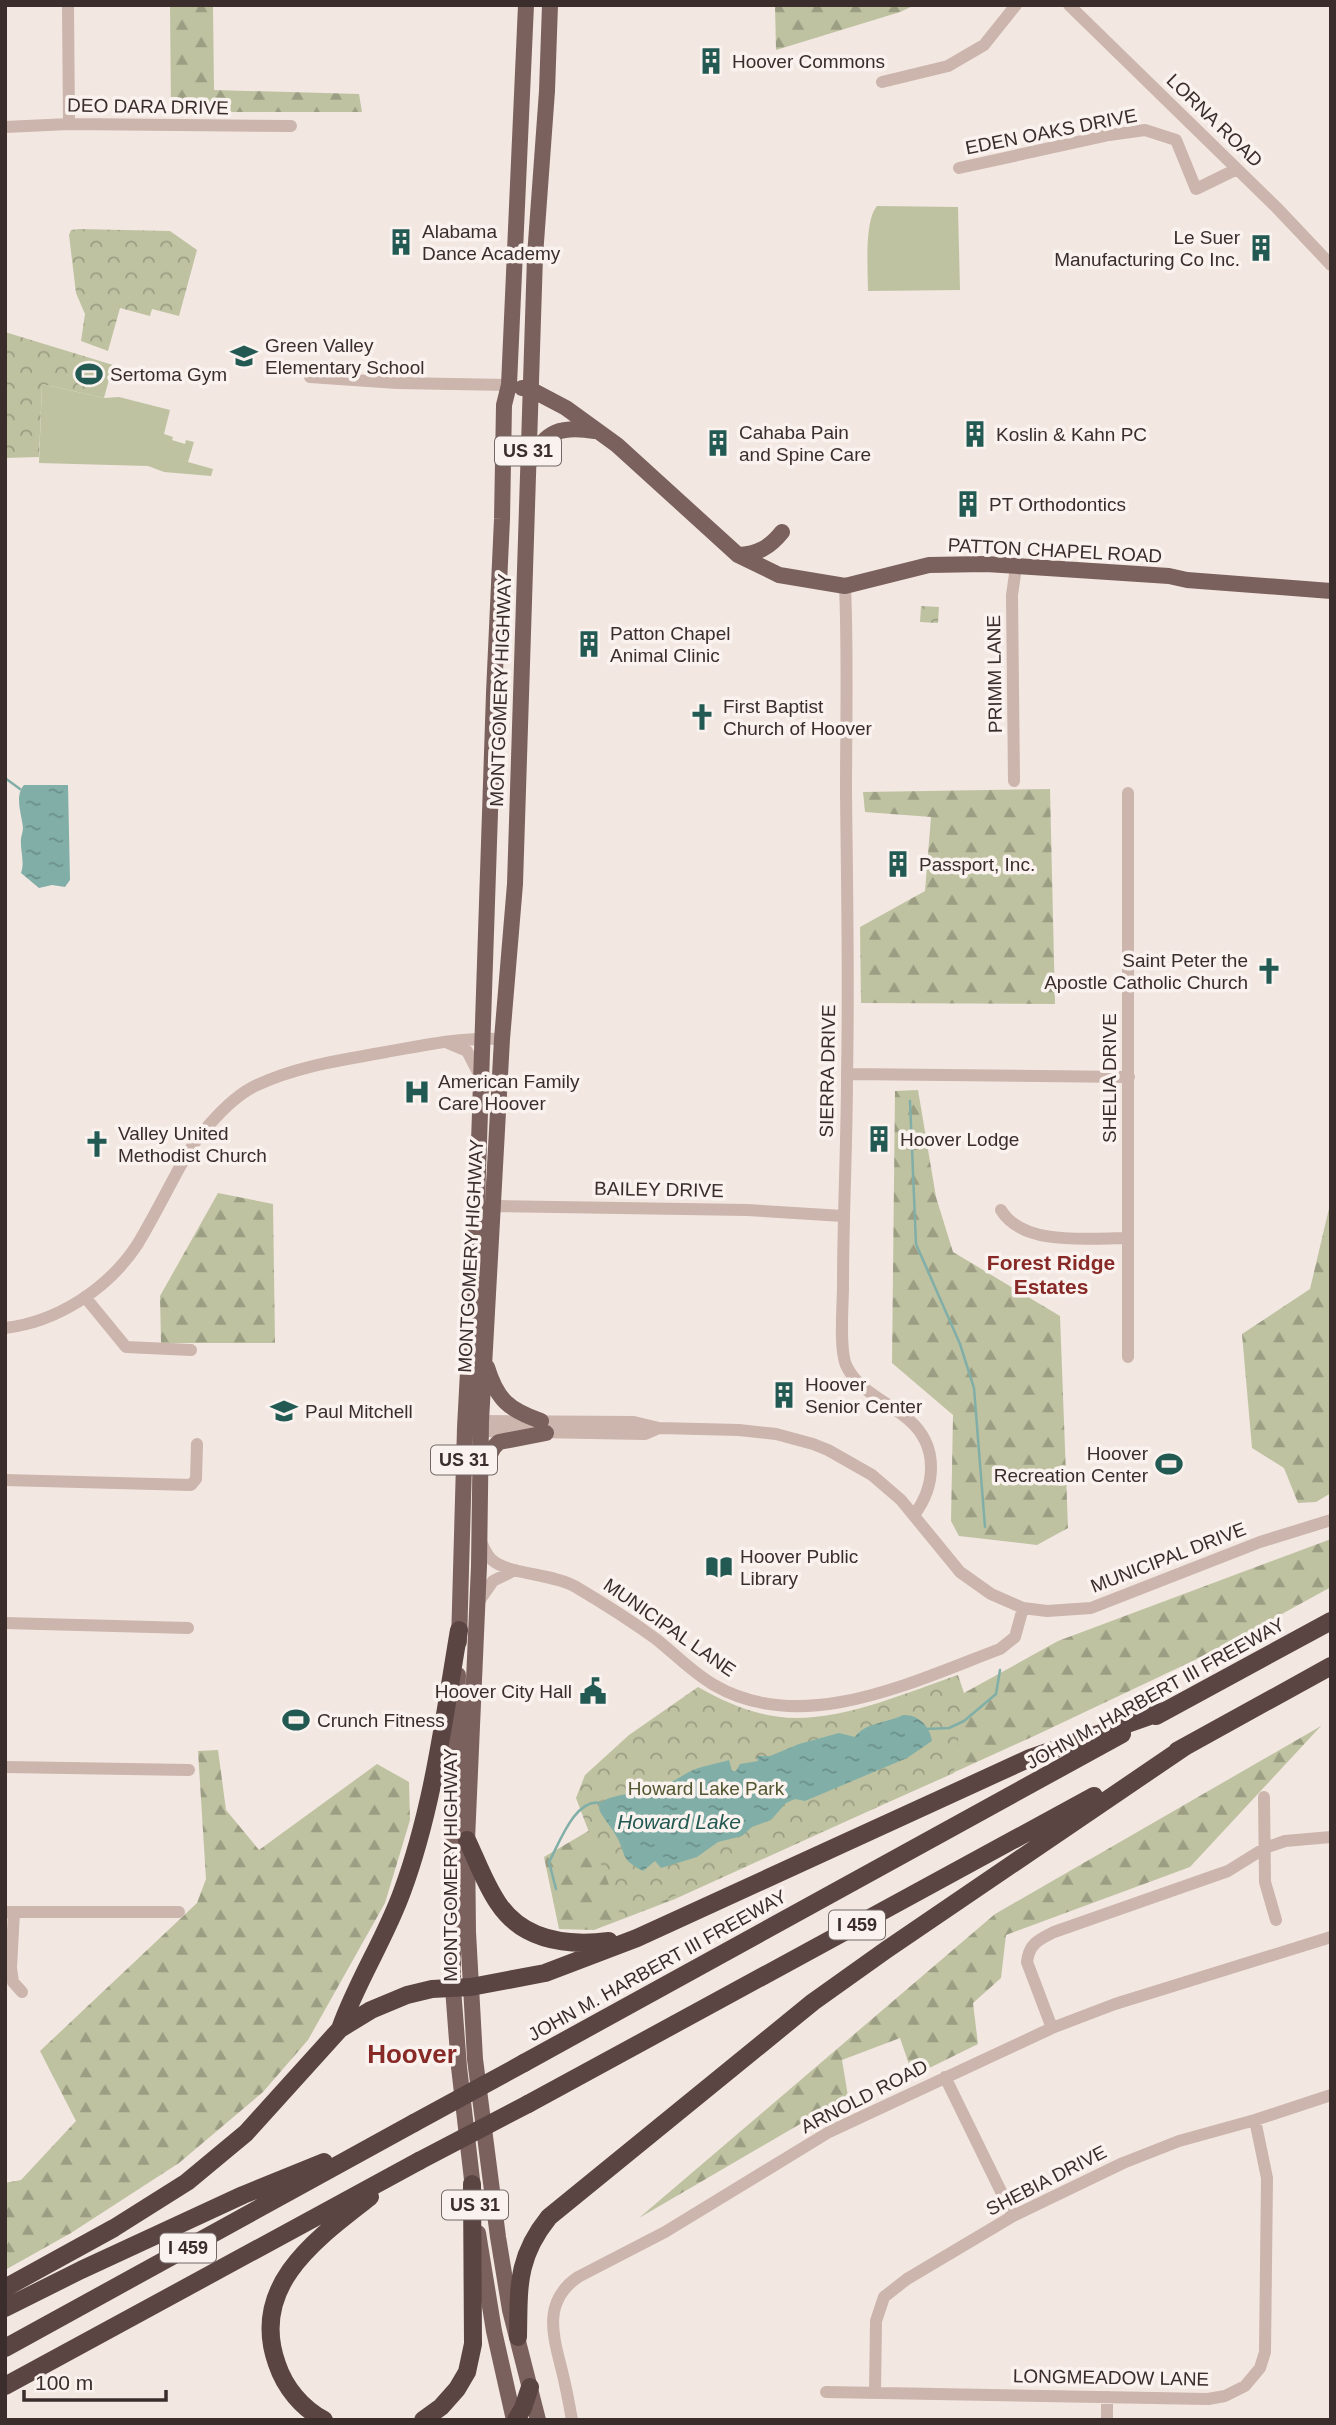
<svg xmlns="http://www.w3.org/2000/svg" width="1336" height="2425" viewBox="0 0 1336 2425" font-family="Helvetica,sans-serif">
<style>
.green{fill:#bec2a1}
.forest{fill:url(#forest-firs)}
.park{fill:url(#park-crowns)}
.water{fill:url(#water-ripples)}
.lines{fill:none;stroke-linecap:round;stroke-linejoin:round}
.stream{stroke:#81afa8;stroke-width:2.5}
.minor{stroke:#cbb5ad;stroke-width:12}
.major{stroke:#7b615d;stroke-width:16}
.highway{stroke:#5a4543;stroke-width:18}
.highway-bridge{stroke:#5a4543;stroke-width:18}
.labels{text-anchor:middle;stroke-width:7;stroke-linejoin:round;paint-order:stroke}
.shield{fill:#faf2ee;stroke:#746866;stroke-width:2}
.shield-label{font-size:18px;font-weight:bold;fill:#3a2d2b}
.poi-label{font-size:19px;fill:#3a2d2b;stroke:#faf2ee;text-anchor:start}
.street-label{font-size:19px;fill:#3a2d2b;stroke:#faf2ee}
.park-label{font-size:19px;fill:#515730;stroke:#faf2ee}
.neighbourhood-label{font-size:21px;font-weight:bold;fill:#872a27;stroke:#faf2ee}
.water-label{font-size:21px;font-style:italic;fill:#225a53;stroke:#faf2ee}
.district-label{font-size:26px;font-weight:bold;fill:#872a27;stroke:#faf2ee}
</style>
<defs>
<pattern id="forest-firs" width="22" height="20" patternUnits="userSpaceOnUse" patternTransform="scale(1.75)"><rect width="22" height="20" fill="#bec2a1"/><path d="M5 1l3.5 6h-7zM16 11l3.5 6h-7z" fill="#9b9e83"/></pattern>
<pattern id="park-crowns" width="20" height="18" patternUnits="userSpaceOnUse" patternTransform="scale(1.75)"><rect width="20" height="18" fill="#bec2a1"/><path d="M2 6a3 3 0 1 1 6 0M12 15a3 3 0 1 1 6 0" fill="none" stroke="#9b9e83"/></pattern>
<pattern id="water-ripples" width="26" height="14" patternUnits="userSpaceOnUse" patternTransform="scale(1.75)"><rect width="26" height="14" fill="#81afa8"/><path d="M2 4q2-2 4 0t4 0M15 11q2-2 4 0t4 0" fill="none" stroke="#6b8f89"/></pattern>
</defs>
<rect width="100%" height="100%" fill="#f3e7e1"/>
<path class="green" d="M877 206 958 207 960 290 868 291C868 271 864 221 877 206Z
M42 384 104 398 119 397 170 410 164 434 173 437 172 440 185 444 186 440 194 442 188 462 213 469 211 476 164 472 148 466 39 463Z"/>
<path class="forest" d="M170 5H213L214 90 359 94 362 112H171Z
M775 5H915L900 12 776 50Z
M1050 789 1055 1004 861 1003 860 927 925 891 931 817 865 812 863 792Z
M918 1090 936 1197 953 1252 1060 1316 1068 1528 1037 1545 959 1536 951 1521 953 1415 892 1363 895 1091Z
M218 1193 273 1204 275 1343H161L160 1296Z
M1331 1200V1493L1316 1502 1298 1503 1284 1468 1252 1448 1242 1334 1310 1289Z
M1331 1539V1587L1218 1649 1032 1737 675 1899 594 1930 559 1929 544 1857 607 1820 932 1740 964 1693 1058 1641Z
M1321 1726 1190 1867 1006 1935 1001 1978 973 2003 978 2044 913 2076 900 2038 842 2060 848 2096 639 2218 995 1914Z
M218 1750 226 1810 259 1850 377 1764 409 1782 410 1820 385 1903 308 2040 263 2092 179 2163 71 2233 5 2270V2183L21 2180 76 2121 40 2051 197 1903 206 1879 198 1751Z"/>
<path class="park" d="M79 229 170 231 197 250 179 316 152 309 150 316 120 308 108 351 81 341 85 314 76 293 69 235 71 230Z
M5 332 113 365 104 398 42 384 39 457 5 458Z
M921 606 939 607 938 623 920 622Z
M958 1675 964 1693 954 1773 622 1919 576 1798 585 1775 629 1735 698 1687C728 1704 761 1718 796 1718 849 1718 908 1692 958 1675Z"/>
<path class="water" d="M24 785H68L70 880 65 887 52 885 39 888 21 873C25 862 20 850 21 839 21 836 23 832 23 828 22 815 14 796 24 785Z
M903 1715C918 1714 930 1726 932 1741L907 1758 805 1801 795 1799 786 1803 771 1820 752 1827 742 1836 718 1842 697 1857 661 1868 655 1861 643 1871C618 1858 628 1855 615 1834 612 1828 598 1812 599 1807 600 1795 638 1793 648 1791 663 1788 675 1780 687 1773 700 1766 716 1764 729 1760L732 1771H736L740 1764 758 1761 757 1756H770L799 1744 839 1733 855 1737C866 1722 887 1723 903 1715Z"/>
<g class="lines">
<path class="stream" d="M5 778 20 789
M910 1101 916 1244 960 1344 974 1388 985 1527
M926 1729 949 1728 964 1721 996 1694 1000 1670
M556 1889 549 1862C559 1844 575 1798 600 1803"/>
<path class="minor" d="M68 5 69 124
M1069 5 1277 208 1331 265
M882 82 948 66 984 45 1016 5
M5 127 69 124 291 126
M959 168 1109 135 1145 130 1176 140 1196 189 1237 169
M310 377 397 383 509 385
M845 586C848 655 846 724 846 793 847 886 849 980 847 1074 847 1144 843 1215 843 1286 843 1305 839 1349 846 1365 858 1392 889 1402 909 1420 939 1446 936 1486 914 1515
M1014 781 1012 595 1016 567
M448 1043 467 1051 480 1076
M847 1074 1129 1077
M487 1208 494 1206 747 1210 843 1216
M1001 1210C1023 1247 1091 1238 1128 1238
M85 1297 126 1347 191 1350
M5 1328C57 1322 108 1289 137 1245 148 1227 158 1208 168 1189 180 1167 191 1144 208 1126 221 1111 239 1093 257 1085 298 1066 342 1060 386 1052 424 1045 462 1037 502 1039
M1128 1357V793
M474 1424 481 1421 634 1422 659 1428 739 1430 776 1434 813 1444 828 1450 872 1475 901 1500 960 1572 991 1594 1023 1608 1047 1611 1091 1608 1260 1542 1331 1520
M475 1431 645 1434 659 1428
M5 1480 191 1485 196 1479 197 1444
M480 1540C483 1546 486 1554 491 1559 507 1575 553 1573 576 1587 603 1603 630 1620 656 1639 675 1654 693 1673 714 1685 803 1737 914 1681 1000 1649L1015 1637 1023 1608
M477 1604 493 1581 515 1570
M5 1623 188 1628
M5 1767 189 1770
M1264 1797 1265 1882 1276 1920
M5 1912H179
M14 1912 11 1968 13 1982 22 1992
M1052 2028 1027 1962C1029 1944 1038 1940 1054 1932L1228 1871 1265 1848 1285 1841 1331 1837
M945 2077 1013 2216
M826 2392 1208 2399 1225 2396 1245 2386 1260 2368 1265 2352 1267 2178 1255 2120
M875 2392 876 2321 884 2297 907 2279 1013 2216 1123 2163 1179 2141 1255 2120 1331 2095
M572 2420C569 2403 566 2387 562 2371 553 2335 542 2302 578 2277L665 2232 829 2132 1052 2028 1115 2004 1331 1937
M1107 2420V2397"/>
<path class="major" d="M522 388 530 389 566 408 617 445 738 555 779 575 845 586 929 565 986 564 1169 576 1187 580 1331 591
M531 461C545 430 562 426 595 431
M738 555C758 554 770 547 782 532
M487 1367C497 1400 509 1410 541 1421
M482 1469 494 1447 499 1442 546 1433
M459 1642 465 1428 477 1202 494 693 502 519 504 405 509 385 526 5
M458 1675 453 1818V1988L459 2067 474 2197
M478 2233 494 2331 514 2420
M538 2420 510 2310 498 2237 475 2059 468 1932 467 1840 479 1566 481 1421 502 1039 515 884 535 256 547 91 550 5"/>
<path class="highway" d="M1156 1716 1331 1621
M1177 1751 1331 1666
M467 1840C477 1861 485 1884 498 1903 523 1941 568 1946 609 1941
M340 2029C357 1981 385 1939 402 1892 433 1808 444 1718 459 1630
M524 2063 1122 1734
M528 2104 1094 1796
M5 2288 114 2228 187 2182 246 2133 340 2029 371 2010 407 1995 432 1989 471 1987 545 1973 637 1938 1030 1758 1167 1710
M5 2308 81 2270 243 2195 324 2162
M518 2337C519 2287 516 2258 549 2217L813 2002 886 1950 1186 1746
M5 2348 414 2123
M5 2386 419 2161
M324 2420C302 2408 285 2388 277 2364 249 2286 316 2239 370 2197
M423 2420 441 2407 457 2389 467 2372 473 2344 472 2184
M516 2420 523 2408 530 2387"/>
<path class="highway-bridge" d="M414 2123 524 2063
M419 2161 528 2104"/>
</g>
<defs>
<symbol id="building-bare" viewBox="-9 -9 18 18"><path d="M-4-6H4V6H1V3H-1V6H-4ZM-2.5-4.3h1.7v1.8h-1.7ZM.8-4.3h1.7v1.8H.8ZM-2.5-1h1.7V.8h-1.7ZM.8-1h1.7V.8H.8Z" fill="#225a53" stroke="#faf2ee" stroke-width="2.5" paint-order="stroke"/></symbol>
<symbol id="school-bare" viewBox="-9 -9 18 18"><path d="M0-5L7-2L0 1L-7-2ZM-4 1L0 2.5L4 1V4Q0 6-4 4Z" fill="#225a53" stroke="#faf2ee" stroke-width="2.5" paint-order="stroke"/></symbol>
<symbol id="stadium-bare" viewBox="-9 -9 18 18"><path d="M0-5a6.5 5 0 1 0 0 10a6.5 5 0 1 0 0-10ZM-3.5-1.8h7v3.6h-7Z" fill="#225a53" stroke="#faf2ee" stroke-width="2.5" paint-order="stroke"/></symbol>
<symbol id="church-bare" viewBox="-9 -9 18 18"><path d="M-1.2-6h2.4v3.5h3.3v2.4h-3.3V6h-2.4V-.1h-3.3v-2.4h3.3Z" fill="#225a53" stroke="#faf2ee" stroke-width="2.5" paint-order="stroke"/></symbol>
<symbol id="hospital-bare" viewBox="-9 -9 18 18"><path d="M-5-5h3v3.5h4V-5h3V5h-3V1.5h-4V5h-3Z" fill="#225a53" stroke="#faf2ee" stroke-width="2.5" paint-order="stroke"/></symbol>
<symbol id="library-bare" viewBox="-9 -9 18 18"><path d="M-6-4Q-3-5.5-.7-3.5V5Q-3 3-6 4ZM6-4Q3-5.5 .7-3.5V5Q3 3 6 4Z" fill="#225a53" stroke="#faf2ee" stroke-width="2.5" paint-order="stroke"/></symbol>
<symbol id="civic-bare" viewBox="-9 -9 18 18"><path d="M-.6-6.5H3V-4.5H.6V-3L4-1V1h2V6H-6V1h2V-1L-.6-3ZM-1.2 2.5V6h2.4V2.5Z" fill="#225a53" stroke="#faf2ee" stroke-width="2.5" paint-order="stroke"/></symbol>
</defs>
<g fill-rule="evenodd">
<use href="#building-bare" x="692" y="42" width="38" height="38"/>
<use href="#building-bare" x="382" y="223" width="38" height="38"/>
<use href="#building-bare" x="1242" y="229" width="38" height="38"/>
<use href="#school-bare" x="225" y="337" width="38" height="38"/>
<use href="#stadium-bare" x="70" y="355" width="38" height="38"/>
<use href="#building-bare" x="956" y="415" width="38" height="38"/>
<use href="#building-bare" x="699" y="424" width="38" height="38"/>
<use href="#building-bare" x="949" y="485" width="38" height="38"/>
<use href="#building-bare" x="570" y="625" width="38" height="38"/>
<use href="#church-bare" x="683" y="698" width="38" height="38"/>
<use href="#building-bare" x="879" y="845" width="38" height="38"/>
<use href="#church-bare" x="1250" y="952" width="38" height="38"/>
<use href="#hospital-bare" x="398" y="1073" width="38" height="38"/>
<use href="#building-bare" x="860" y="1120" width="38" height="38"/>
<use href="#church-bare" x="78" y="1125" width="38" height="38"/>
<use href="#building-bare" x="765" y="1376" width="38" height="38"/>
<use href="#school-bare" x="265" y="1392" width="38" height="38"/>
<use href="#stadium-bare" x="1150" y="1445" width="38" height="38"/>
<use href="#library-bare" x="700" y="1548" width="38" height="38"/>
<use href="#civic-bare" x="574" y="1672" width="38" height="38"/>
<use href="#stadium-bare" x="277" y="1701" width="38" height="38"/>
</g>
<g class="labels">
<g class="shield">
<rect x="495" y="436.5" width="66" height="29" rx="5"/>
<rect x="431" y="1445.5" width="66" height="29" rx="5"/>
<rect x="829" y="1910.5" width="56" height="29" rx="5"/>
<rect x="442" y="2190.5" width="66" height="29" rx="5"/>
<rect x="160" y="2233.5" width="56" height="29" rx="5"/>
</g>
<g class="shield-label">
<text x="528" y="457">US 31</text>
<text x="464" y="1466">US 31</text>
<text x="857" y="1931">I 459</text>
<text x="475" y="2211">US 31</text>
<text x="188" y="2254">I 459</text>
</g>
<g class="poi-label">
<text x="732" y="68">Hoover Commons</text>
<text x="422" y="238">Alabama<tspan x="422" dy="22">Dance Academy</tspan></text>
<text x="1240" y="244" text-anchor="end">Le Suer<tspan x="1240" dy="22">Manufacturing Co Inc.</tspan></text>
<text x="265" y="352">Green Valley<tspan x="265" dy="22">Elementary School</tspan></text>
<text x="110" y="381">Sertoma Gym</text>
<text x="739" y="439">Cahaba Pain<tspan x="739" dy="22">and Spine Care</tspan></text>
<text x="996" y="441">Koslin &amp; Kahn PC</text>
<text x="989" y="511">PT Orthodontics</text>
<text x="610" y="640">Patton Chapel<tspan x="610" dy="22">Animal Clinic</tspan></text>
<text x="723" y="713">First Baptist<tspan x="723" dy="22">Church of Hoover</tspan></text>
<text x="919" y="871">Passport, Inc.</text>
<text x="1248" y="967" text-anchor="end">Saint Peter the<tspan x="1248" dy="22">Apostle Catholic Church</tspan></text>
<text x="438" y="1088">American Family<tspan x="438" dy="22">Care Hoover</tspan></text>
<text x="118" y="1140">Valley United<tspan x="118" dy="22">Methodist Church</tspan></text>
<text x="900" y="1146">Hoover Lodge</text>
<text x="805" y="1391">Hoover<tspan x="805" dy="22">Senior Center</tspan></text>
<text x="305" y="1418">Paul Mitchell</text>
<text x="1148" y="1460" text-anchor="end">Hoover<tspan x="1148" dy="22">Recreation Center</tspan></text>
<text x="740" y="1563">Hoover Public<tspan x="740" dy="22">Library</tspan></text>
<text x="572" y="1698" text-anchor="end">Hoover City Hall</text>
<text x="317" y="1727">Crunch Fitness</text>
</g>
<g class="street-label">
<text transform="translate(148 106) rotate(1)" y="7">DEO DARA DRIVE</text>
<text transform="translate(1215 120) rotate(44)" y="7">LORNA ROAD</text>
<text transform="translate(1051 131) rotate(-11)" y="7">EDEN OAKS DRIVE</text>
<text transform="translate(1055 550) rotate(3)" y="7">PATTON CHAPEL ROAD</text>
<text transform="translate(994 674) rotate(-91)" y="7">PRIMM LANE</text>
<text transform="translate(500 690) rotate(-88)" y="7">MONTGOMERY HIGHWAY</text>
<text transform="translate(827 1071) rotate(-89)" y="7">SIERRA DRIVE</text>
<text transform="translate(1109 1078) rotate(-90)" y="7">SHELIA DRIVE</text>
<text transform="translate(659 1189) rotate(1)" y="7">BAILEY DRIVE</text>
<text transform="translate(470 1256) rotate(-87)" y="7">MONTGOMERY HIGHWAY</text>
<text transform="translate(1168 1557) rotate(-21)" y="7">MUNICIPAL DRIVE</text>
<text transform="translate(670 1627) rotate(35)" y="7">MUNICIPAL LANE</text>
<text transform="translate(1155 1693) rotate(-29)" y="7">JOHN M. HARBERT III FREEWAY</text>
<text transform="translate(450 1865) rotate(-90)" y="7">MONTGOMERY HIGHWAY</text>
<text transform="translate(657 1965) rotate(-29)" y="7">JOHN M. HARBERT III FREEWAY</text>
<text transform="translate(864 2096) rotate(-27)" y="7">ARNOLD ROAD</text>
<text transform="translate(1046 2180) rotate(-27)" y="7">SHEBIA DRIVE</text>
<text transform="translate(1111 2377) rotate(1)" y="7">LONGMEADOW LANE</text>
</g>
<g class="park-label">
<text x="706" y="1795">Howard Lake Park</text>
</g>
<g class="neighbourhood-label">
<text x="1051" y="1270">Forest Ridge<tspan x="1051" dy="24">Estates</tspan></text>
</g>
<g class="water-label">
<text x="679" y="1829">Howard Lake</text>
</g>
<g class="district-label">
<text x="412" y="2063">Hoover</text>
</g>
</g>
<rect width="1336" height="2425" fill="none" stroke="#3a2d2b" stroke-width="14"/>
<path d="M24 2390v10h142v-10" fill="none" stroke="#3a2d2b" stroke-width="3.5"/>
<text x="35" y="2390" font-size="21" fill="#3a2d2b" stroke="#faf2ee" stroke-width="5" paint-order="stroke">100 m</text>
</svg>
